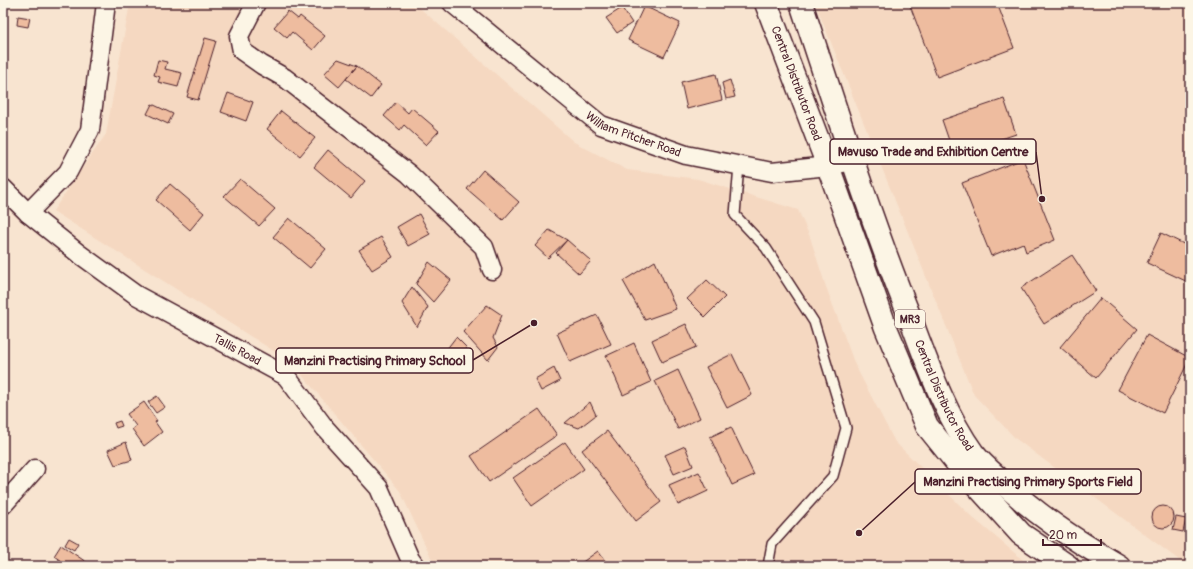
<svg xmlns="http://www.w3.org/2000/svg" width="1193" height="569" viewBox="0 0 1193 569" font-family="Pangolin,sans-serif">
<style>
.built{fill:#f5d8c1}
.building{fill:#eebc9f;stroke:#4a1f2b}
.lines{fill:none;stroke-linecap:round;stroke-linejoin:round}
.service-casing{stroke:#4a1f2b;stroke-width:12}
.minor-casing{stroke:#4a1f2b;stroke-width:21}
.trunk-casing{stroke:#4a1f2b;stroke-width:25}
.service{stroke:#fcf5e5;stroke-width:9}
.minor{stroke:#fcf5e5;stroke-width:18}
.trunk{stroke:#fcf5e5;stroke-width:22}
.labels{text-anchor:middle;stroke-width:4;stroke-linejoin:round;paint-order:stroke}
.shield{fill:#fcf5e5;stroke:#7f5f63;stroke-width:1}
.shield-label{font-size:11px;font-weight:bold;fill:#4a1f2b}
.street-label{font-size:12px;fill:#4a1f2b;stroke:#fcf5e5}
.leader{fill:none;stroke:#4a1f2b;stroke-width:1.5}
.callout-dot{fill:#4a1f2b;stroke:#fcf5e5;stroke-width:1.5}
.callout{fill:#fcf5e5;stroke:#4a1f2b;stroke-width:1.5}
.callout-label{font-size:13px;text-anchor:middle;font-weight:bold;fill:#4a1f2b}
</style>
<rect width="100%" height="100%" fill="#f8e4d0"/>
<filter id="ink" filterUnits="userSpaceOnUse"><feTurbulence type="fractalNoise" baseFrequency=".025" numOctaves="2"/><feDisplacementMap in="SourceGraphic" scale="8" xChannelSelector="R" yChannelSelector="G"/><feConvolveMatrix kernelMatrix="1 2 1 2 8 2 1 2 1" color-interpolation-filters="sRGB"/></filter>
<g filter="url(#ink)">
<path class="built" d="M130 3H414L574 142 627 170 698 179 798 210 810 237 825 284 855 365 895 442 972 517 1030 566H435L400 491 291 362 53 211 106 134Z
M815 3H1190V566H1187L1016 439 974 395Z"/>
<path class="building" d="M909 3H997L1014 48 937 77Z
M644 6 680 23 664 57 628 40Z
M622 8 632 23 617 33 606 18Z
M288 11 298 19 300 16 325 36 313 50 292 32 287 38 274 27Z
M18 16 30 18 28 27 17 25Z
M205 38 216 41 198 100 187 97Z
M338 59 357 66 339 87 324 74Z
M158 60 167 62 165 69 182 73 178 87 158 82 160 77 154 75Z
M357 66 381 85 371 98 346 79Z
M716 74 722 100 687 109 681 82Z
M730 80 735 97 726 99 722 83Z
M228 93 253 102 246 121 221 112Z
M1004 99 1016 134 954 155 942 120Z
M396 102 408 113 412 108 439 131 426 145 404 125 400 130 384 116Z
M152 104 173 114 168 124 147 114Z
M281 111 315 138 300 156 267 129Z
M328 150 365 181 351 198 314 167Z
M1023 159 1055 240 1026 252 1023 243 991 256 962 183Z
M483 170 519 202 503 220 467 189Z
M240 179 275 209 259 226 224 196Z
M170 184 204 213 190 230 156 200Z
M419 214 430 234 408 246 397 227Z
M289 218 326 249 310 268 273 237Z
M549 230 567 240 548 258 535 246Z
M1161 233 1190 247V283L1147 263Z
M381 237 393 257 372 270 359 250Z
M567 240 591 261 579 274 556 253Z
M1072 255 1096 291 1044 324 1021 288Z
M655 261 676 309 645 320 623 281Z
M429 262 451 280 433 302 416 284Z
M707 280 725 297 705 317 687 299Z
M412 287 428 307 417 327 402 303Z
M1101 298 1137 329 1096 378 1060 347Z
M487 305 502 315 493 338 498 347 488 360 463 332Z
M597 315 611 344 570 362 557 333Z
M686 324 696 347 662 362 652 340Z
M1147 335 1190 358 1163 413 1118 390Z
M456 337 467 348 455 360 446 350Z
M634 343 651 382 623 395 606 356Z
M732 354 752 395 727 408 706 367Z
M554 368 560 381 541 391 535 379Z
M678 370 700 418 678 429 655 381Z
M157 396 165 407 156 413 148 402Z
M144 402 157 421 155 422 162 432 144 446 132 429 136 426 127 414Z
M590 402 596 415 579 428 565 423Z
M539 409 557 435 489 482 471 456Z
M120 421 122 426 116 428 114 423Z
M731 427 754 475 732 485 710 437Z
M607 431 661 502 636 521 582 450Z
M126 442 132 460 115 465 108 450Z
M565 442 584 469 532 506 513 478Z
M685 446 693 466 674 474 665 455Z
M699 472 708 491 678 505 669 485Z
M1152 517a11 11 0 1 1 22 0a11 11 0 1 1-22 0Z
M1176 517 1186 519 1183 532 1173 530Z
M69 538 78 543 74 550 65 545Z
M61 545 92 566H68L54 556Z
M598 551 609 566H577Z"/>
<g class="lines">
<defs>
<path id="service" d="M739 165 735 215 766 248 814 322 846 428 833 476 772 544 768 566"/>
<g id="minor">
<path d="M256 3 239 36 242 51 262 65 285 78 409 174 484 247 492 270"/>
<path id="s1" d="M452 3 601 125 686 155 772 172 828 166 853 161"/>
<path id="s2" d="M3 188 28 213 78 253 136 295 286 376 325 428 379 488 410 559 415 566"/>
<path d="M28 213 68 172 90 130 106 3"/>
<path d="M3 505 35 469"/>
</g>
<g id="trunk">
<path id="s3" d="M766 3 828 166 886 328 927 426 960 467 1021 534 1068 566"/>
<path id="s4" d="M801 3C836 109 869 216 911 320 928 365 945 414 973 453 980 462 989 470 997 477 1033 513 1075 540 1119 566"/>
</g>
</defs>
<use href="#service" class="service-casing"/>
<use href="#minor" class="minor-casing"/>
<use href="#trunk" class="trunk-casing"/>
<use href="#service" class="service"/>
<use href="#minor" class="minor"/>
<use href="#trunk" class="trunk"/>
</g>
</g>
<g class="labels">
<rect class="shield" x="895" y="310" width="30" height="18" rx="3"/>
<g class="shield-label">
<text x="910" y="323">MR3</text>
</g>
<g class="street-label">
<text dy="4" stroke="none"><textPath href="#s3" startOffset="86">Central Distributor Road</textPath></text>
<text dy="4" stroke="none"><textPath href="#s1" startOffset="226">William Pitcher Road</textPath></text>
<text dy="4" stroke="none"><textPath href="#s2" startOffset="286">Tallis Road</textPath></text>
<text dy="4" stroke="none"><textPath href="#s4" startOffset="418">Central Distributor Road</textPath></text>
</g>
</g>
<path class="leader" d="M1042 199L1036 152M534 323L473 360M859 533L915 482"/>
<g class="callout-dot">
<circle cx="1042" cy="199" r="4"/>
<circle cx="534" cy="323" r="4"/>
<circle cx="859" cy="533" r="4"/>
</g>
<g class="callout">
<rect x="830" y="139" width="206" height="25" rx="4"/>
<rect x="276" y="348" width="197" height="25" rx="4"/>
<rect x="915" y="469" width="226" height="25" rx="4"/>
</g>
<g class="callout-label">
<text x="933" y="156">Mavuso Trade and Exhibition Centre</text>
<text x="375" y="365">Manzini Practising Primary School</text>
<text x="1028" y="486">Manzini Practising Primary Sports Field</text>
</g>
<rect width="1193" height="569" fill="none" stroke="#fcf5e5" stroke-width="16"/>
<rect x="8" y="8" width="1177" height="553" fill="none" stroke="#4a1f2b" stroke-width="1.5" filter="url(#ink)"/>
<path d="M1043 539v6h58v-6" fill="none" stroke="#4a1f2b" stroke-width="2"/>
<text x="1049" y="539" font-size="12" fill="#4a1f2b" stroke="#fcf5e5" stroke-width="3" paint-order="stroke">20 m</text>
</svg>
